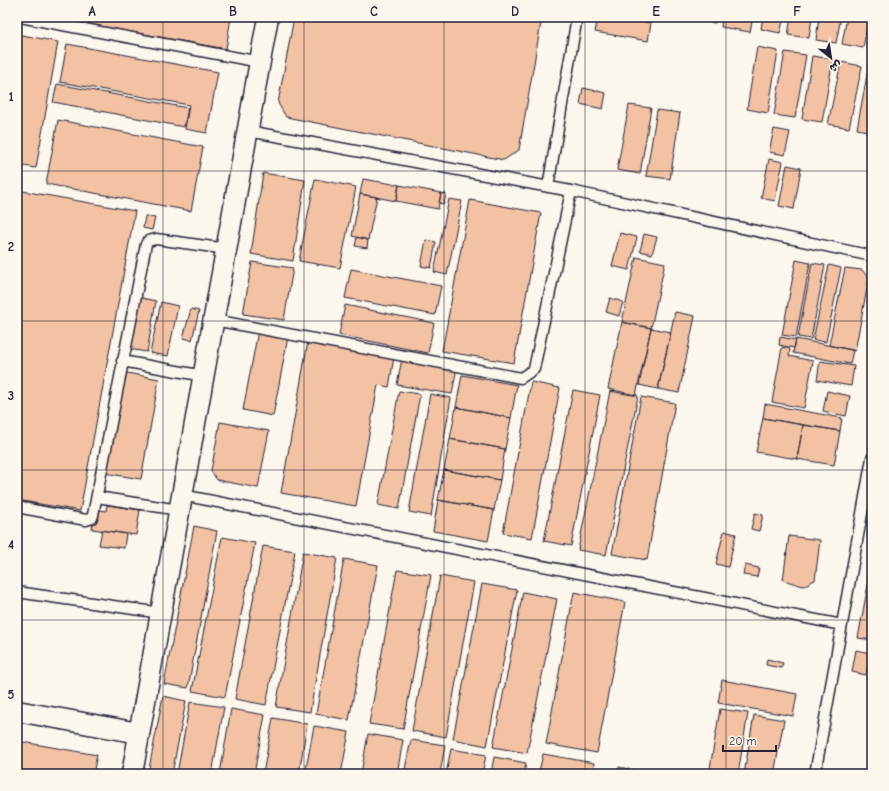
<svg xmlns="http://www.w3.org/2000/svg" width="889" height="791" viewBox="0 0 889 791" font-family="'Comic Neue','Playpen Sans Arabic',sans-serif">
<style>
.building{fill:#f3c2a3;stroke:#22223b}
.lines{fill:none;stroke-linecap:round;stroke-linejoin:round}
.lane-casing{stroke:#22223b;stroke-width:13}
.street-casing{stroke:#22223b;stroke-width:23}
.lane{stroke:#fbf7ec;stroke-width:10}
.street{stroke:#fbf7ec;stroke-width:20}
.grid{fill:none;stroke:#22223b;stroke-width:1;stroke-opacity:0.55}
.neatline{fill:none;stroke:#22223b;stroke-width:1.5}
.grid-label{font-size:13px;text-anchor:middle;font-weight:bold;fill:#22223b}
</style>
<rect width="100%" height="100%" fill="#fbf7ec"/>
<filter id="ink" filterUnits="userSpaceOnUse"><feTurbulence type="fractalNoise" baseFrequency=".025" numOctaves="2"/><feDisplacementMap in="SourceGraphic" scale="8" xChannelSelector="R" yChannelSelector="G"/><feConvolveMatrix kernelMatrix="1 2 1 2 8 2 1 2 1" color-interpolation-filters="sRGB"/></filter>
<g filter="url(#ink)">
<path class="building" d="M49 17H231L226 49Z
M294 17H542L519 150 504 160 286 117 278 103Z
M598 17H612L651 23 648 41 595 32Z
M701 17H717L715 23 701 21Z
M722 17H753L750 32 721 27Z
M763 17H784L780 33 761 29Z
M791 17H812L809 38 788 35Z
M819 17H841L836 43 816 40Z
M847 17H869L863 48 842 44Z
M17 34 58 42 36 168 17 165Z
M67 44 218 72 207 133 185 129 189 105 60 82Z
M757 47 778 51 768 113 747 109Z
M785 52 806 55 795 118 774 115Z
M812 56 833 59 822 122 802 119Z
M841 62 862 66 849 128 828 124Z
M869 64 872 65V132L857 129Z
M57 84 188 108 184 127 53 102Z
M583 88 606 93 603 109 580 104Z
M629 105 651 108 640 174 617 170Z
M657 110 680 113 670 179 646 176Z
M58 120 203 147 191 211 46 184Z
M774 129 790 132 785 155 769 152Z
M769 159 783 162 775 201 761 198Z
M787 165 801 168 794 209 779 206Z
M263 173 305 180 293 261 251 254Z
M315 179 356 187 340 268 299 261Z
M363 179 399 185 396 201 360 194Z
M399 185 441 193 438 209 396 201Z
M17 190 135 211 80 511 17 500Z
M441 193 446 194 444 204 439 203Z
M360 194 377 197 368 240 352 236Z
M449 199 462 201 447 275 434 272Z
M470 200 541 213 514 363 442 351Z
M145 216 155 218 152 230 143 228Z
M620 233 637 237 629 270 612 266Z
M644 234 657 237 652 254 640 251Z
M357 237 368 240 367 248 355 246Z
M426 240 436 242 431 268 421 266Z
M636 257 665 263 651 328 622 322Z
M796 260 810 263 796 337 782 335Z
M252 262 293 268 284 320 243 314Z
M812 263 825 265 811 339 798 337Z
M829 265 841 268 826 342 813 340Z
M845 268 862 270 869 278 855 351 829 345Z
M351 269 441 286 435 315 345 298Z
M137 297 156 301 147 352 128 349Z
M610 298 623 302 619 316 606 312Z
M161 302 178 306 168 356 150 353Z
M345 305 434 323 428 353 339 335Z
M191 309 199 311 192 340 183 338Z
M675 312 695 316 679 393 658 389Z
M622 322 651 328 636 395 608 389Z
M651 328 671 332 658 389 639 385Z
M258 331 288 337 273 416 243 410Z
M780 337 796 340 794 348 779 345Z
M796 339 853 350 850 364 793 353Z
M308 341 394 357 389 387 378 385 356 506 281 493Z
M782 347 790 349 789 356 813 361 804 408 772 402Z
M402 358 457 367 452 394 397 385Z
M820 361 854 366 851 386 817 380Z
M122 372 159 379 141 479 104 473Z
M462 375 517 385 511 418 456 407Z
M531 382 560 388 532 538 503 533Z
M573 390 600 395 571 546 544 541Z
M399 391 420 394 399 509 378 505Z
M610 391 638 396 606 555 578 550Z
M827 391 850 396 846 416 823 411Z
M430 394 451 398 431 516 409 512Z
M641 397 675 403 647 560 612 554Z
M765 404 842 418 840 431 763 418Z
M456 407 511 418 505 449 450 439Z
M763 418 803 425 797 459 756 452Z
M220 422 269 431 258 488 217 480 211 471Z
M803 425 840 431 834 465 797 459Z
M450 439 505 449 500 480 444 470Z
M444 470 500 480 494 510 438 500Z
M438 500 494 510 488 541 433 531Z
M107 505 140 510 136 535 92 529 95 509 106 511Z
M755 513 763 515 759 531 751 529Z
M194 526 217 531 188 688 164 684Z
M102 530 126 534 124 548 99 545Z
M724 531 736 534 728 567 716 564Z
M789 536 820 540 815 580 803 586 783 580Z
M222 537 255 543 225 697 192 691Z
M263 546 295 551 266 705 235 699Z
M303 552 337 558 310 712 276 707Z
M344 559 378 565 349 720 316 714Z
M745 565 759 568 757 577 743 575Z
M397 570 431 575 403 729 369 724Z
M870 574 872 575V640L858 638Z
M440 576 474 582 446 737 412 731Z
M482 584 517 590 487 746 453 739Z
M523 592 557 599 527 753 493 747Z
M574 592 625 602 597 753 546 744Z
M856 650 870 653 866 675 852 672Z
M767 659 783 663 781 668 766 665Z
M722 680 797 694 793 716 718 703Z
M163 696 186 701 172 774H148Z
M190 702 224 707 212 774H177Z
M231 709 265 715 254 774H220Z
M720 709 748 713 738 774H709Z
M754 715 784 720 774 774H744Z
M273 718 307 724 299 774H263Z
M314 726 349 732 341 774H305Z
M368 734 403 740 397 774H361Z
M411 740 445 745 440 774H404Z
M17 741 97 755 93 774H17Z
M451 749 486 755 482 774H446Z
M543 754 594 763 592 774H552L539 772Z
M494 757 526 763 524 774H491Z
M619 767 654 774H618Z"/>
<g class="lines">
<defs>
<path id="lane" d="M20 17 260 62
M248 131 571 191 872 256
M548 187 577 17
M214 320 521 378 534 369 571 191
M122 361 204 376
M182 495 842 625
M97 497 179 510
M17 507 86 520 92 518 93 515 146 244 148 241 156 239 227 249
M17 592 161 613
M815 774 872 458"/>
<path id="street" d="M17 711 139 733
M132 774 268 17"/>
</defs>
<use href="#lane" class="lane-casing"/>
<use href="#street" class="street-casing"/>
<use href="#lane" class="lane"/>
<use href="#street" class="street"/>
</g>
</g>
<path class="grid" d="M163 17V774M304 17V774M444 17V774M585 17V774M726 17V774M17 171H872M17 321H872M17 470H872M17 620H872"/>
<rect width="889" height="791" fill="none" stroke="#fbf7ec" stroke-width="44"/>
<g transform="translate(831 58) rotate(150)" stroke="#fbf7ec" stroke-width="3" paint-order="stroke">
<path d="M0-3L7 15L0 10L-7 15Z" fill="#22223b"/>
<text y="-6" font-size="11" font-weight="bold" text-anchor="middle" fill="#22223b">ش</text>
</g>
<path d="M723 745v6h53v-6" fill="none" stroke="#22223b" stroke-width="2"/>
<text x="729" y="745" font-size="12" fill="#22223b" stroke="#fbf7ec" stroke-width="3" paint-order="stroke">20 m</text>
<rect x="22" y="22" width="845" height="747" class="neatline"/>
<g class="grid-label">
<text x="92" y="16">A</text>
<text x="233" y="16">B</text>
<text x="374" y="16">C</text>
<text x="515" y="16">D</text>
<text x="656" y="16">E</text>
<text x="797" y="16">F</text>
<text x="11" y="101">1</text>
<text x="11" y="251">2</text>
<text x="11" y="400">3</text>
<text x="11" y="549">4</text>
<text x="11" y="699">5</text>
</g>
</svg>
